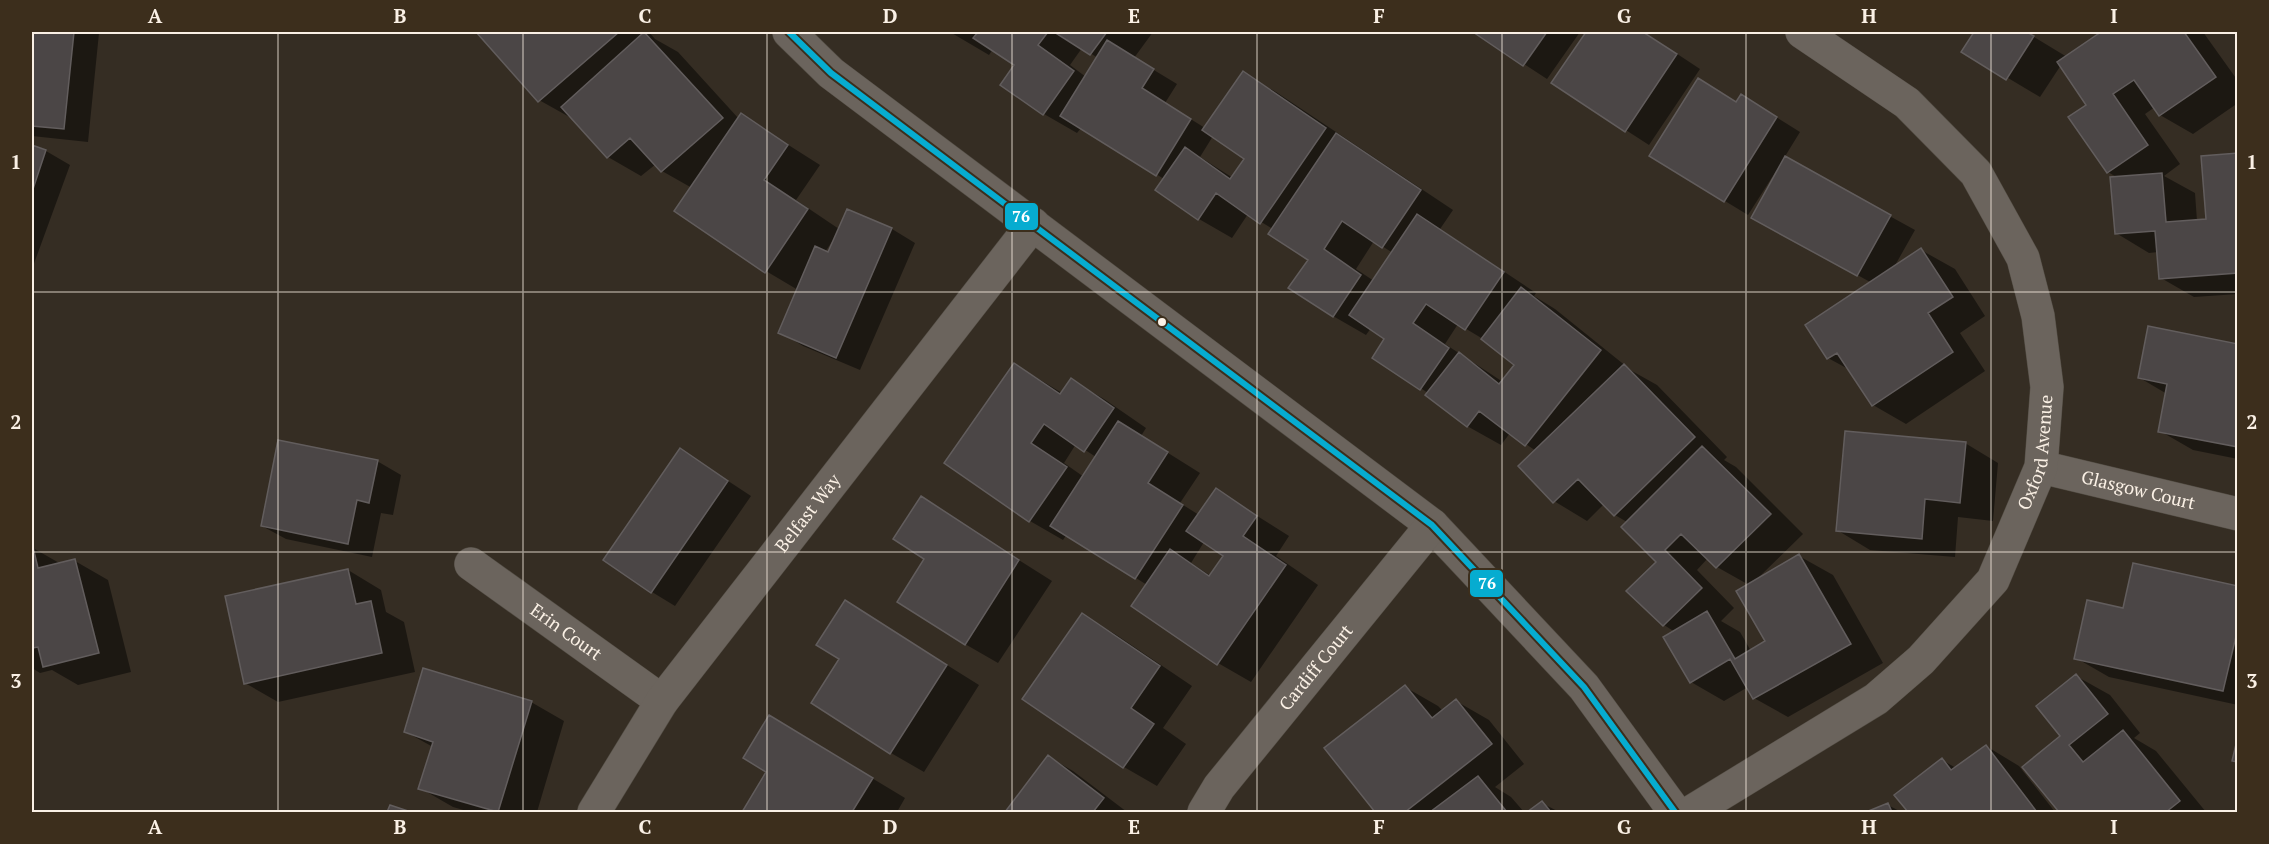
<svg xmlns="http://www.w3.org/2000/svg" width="2269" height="844" viewBox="0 0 2269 844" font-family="'PT Serif',serif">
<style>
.shadow{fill:#0007;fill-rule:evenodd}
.building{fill:#4b4646;stroke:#625d5d;stroke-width:1.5}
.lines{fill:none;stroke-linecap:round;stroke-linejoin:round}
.minor-casing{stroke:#504a41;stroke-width:34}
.minor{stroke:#6b645d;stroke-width:33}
.bus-1-casing{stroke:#3c2e1c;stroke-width:10}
.bus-1{stroke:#06acd0;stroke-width:6}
.grid{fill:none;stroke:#faf0e5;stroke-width:1.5;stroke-opacity:0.55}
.bus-dot{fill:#faf0e5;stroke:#3c2e1c;stroke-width:2}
.labels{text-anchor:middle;stroke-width:4.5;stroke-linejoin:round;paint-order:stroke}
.street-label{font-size:18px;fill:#faf0e5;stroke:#3c2e1c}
.line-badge{stroke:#3c2e1c;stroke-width:2}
.badge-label{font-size:16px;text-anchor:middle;font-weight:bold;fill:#fff}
.neatline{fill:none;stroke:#faf0e5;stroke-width:2}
.grid-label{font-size:20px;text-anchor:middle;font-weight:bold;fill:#faf0e5}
</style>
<rect width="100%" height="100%" fill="#352d23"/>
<path class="shadow" d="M32 32H95L99 33 88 142 32 136Z
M478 32H649L655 39 678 52 739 119 741 115 820 165 796 200 839 229 847 211 892 229 915 243 860 370 803 346 780 332 798 290 766 271 692 188 662 171 656 164 641 176 608 157 573 119 539 100ZM833 240 834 241 829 254 825 252Z
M950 32H1153L1134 58 1177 84 1165 103 1205 128 1243 73 1276 92 1453 210 1440 229 1536 293 1534 296 1555 309 1632 371 1657 385 1727 457 1724 460 1736 467 1803 534 1757 579 1799 556 1833 575 1883 663 1788 717 1754 698 1748 687 1724 701 1691 682 1675 632 1664 625 1658 562 1627 522 1615 515 1604 504 1587 521 1554 501 1536 451 1510 433 1501 445 1467 426 1428 393 1374 357 1386 339 1371 328 1366 335 1333 316 1310 260 1273 229 1248 214 1232 238 1199 219 1164 179 1081 128 1077 133 1044 114 1002 84 1016 65 993 49 989 55ZM1082 48 1098 58 1086 77 1070 65ZM1213 136 1246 159 1233 178 1200 157ZM1374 241 1393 253 1374 281 1356 269ZM1458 324 1483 339 1516 364 1503 382 1445 344ZM1708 558 1717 567 1749 585 1767 642 1751 651 1740 632 1721 621 1734 608 1697 570Z
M1475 32H1580L1547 79Z
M1587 32H1644L1700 69 1649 145 1553 83Z
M1975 32H2026L2067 57 2104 32H2203L2238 81V103L2193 134 2160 115 2155 107 2145 114 2180 164 2164 176 2195 193 2197 221 2208 220 2238 155V294L2194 297 2161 278 2158 252 2149 253 2116 233 2118 178 2108 172 2088 105 2061 65 2040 97 1963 51Z
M1737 103 1765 110 1800 132 1784 158 1915 230 1893 269 1921 250 1955 269 1985 316 1960 333 1985 371 1906 424 1873 405 1850 370 1828 358 1872 283 1777 231 1778 173 1776 171 1748 215 1725 201Z
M32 146 46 151 70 165 32 269Z
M2238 345V459L2193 450 2160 431 2167 394 2140 378Z
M1014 364 1062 393 1071 380 1104 399 1146 428 1141 436 1200 473 1180 503 1199 515 1216 490 1289 536 1276 556 1318 585 1251 682 1218 663 1147 585 1067 534 1063 540 1030 521 946 463ZM1076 444 1096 457 1084 477 1064 463ZM1204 542 1225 556 1211 576 1191 563Z
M1965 443 1998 463 1993 521 1958 517 1955 557 1870 550 1837 530Z
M681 450 751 496 675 606 652 592Z
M377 461 401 475 393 515 381 513 372 557 286 539 262 526Z
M921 498 1052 581 998 663 965 644 926 558Z
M33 548 61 564 75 561 108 580 131 672 78 685 52 670 40 673 32 668Z
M348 570 381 590 386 612 404 622 415 672 278 702 245 683Z
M2238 588V705L2109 677 2076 658 2124 609Z
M846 602 979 685 924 772 891 753 841 659Z
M1082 615 1115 634 1192 686 1163 728 1186 744 1157 786 1124 767 1024 698Z
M2076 676 2110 695 2140 733 2134 738 2156 751 2206 812H2061L2024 767 2062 736Z
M1405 687 1438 706 1443 711 1456 701 1489 720 1524 764 1495 787 1511 797 1524 812H1377L1326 748Z
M531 702 564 721 537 812H470L453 807 420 788 433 747 406 732Z
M802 736 905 798 897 812H743L768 771Z
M1986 746 2019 766 2055 812H1909L1896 795 1942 760 1956 768Z
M1049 757 1073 771 1127 812H1007Z
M1542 803 1559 812H1529Z
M1888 805 1901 812H1870Z"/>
<path class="building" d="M32 32H74L64 129 32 126Z
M476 32H619L538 102Z
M644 32 723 118 661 172 630 138 607 158 561 107Z
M978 32H1048L1038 45 1074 71 1043 115 1000 85 1014 65 973 38Z
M1054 32H1107L1090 55Z
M1473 32H1547L1523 66Z
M1586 32H1643L1677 54 1625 132 1551 83Z
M1974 32H2027L2034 36 2006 80 1961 52Z
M2101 32H2184L2216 77 2159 116 2134 80 2113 94 2148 145 2107 173 2068 117 2086 105 2057 62Z
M1107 40 1154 69 1142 88 1191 119 1156 176 1060 116Z
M1243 71 1326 128 1260 224 1216 193 1198 220 1155 190 1185 147 1230 179 1244 159 1202 130Z
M1698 78 1736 102 1741 94 1777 117 1724 202 1649 156Z
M741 113 788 145 764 180 808 209 765 273 674 211Z
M1336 133 1421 190 1382 248 1342 221 1324 249 1361 275 1333 317 1288 288 1308 260 1268 234Z
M32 145 46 150 32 192Z
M2238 153V273L2159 279 2155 231 2115 234 2110 177 2162 173 2166 222 2206 219 2201 156Z
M1785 156 1891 215 1857 276 1751 218Z
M847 209 892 228 836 358 778 333 815 246 828 252Z
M1417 214 1504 272 1465 330 1426 304 1413 323 1449 348 1420 390 1372 358 1384 339 1349 315Z
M1921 248 1953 297 1928 313 1953 352 1872 406 1837 353 1827 359 1805 325Z
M1521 287 1601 350 1525 446 1479 411 1467 427 1425 395 1459 352 1499 384 1514 365 1481 339Z
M2148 326 2238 344V447L2158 432 2167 384 2138 378Z
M1014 363 1060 394 1071 378 1114 408 1084 452 1044 424 1031 443 1067 467 1029 522 944 463Z
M1624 364 1695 437 1614 516 1578 479 1553 503 1518 466Z
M1118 421 1168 452 1148 483 1183 505 1135 579 1050 526Z
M1845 431 1966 442 1960 503 1925 499 1922 539 1836 531Z
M278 440 378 460 369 503 357 500 348 544 261 526Z
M1702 446 1771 514 1716 568 1681 534 1665 550 1702 588 1663 626 1626 591 1656 562 1621 527Z
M680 448 728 481 651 593 603 560Z
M1216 488 1257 516 1243 536 1286 565 1217 665 1131 606 1170 549 1209 576 1223 556 1186 531Z
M921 496 1019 560 965 645 897 602 924 559 893 539Z
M32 547H33L38 568 75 559 99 653 43 667 38 647 32 648Z
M1799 554 1851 644 1753 699 1730 659 1690 683 1663 637 1707 611 1735 659 1765 641 1736 591Z
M2133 563 2238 586V628L2223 691 2074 659 2087 600 2123 608Z
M348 569 356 604 371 601 382 653 244 684 225 596Z
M845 600 947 665 890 754 811 703 839 659 816 645Z
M1082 613 1160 666 1131 708 1154 724 1123 768 1022 699Z
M423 668 532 701 498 812 418 789 433 742 404 732Z
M2076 674 2108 714 2069 745 2083 762 2123 730 2180 801 2166 812H2059L2022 767 2060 736 2036 706Z
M1405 685 1432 718 1456 699 1492 744 1405 812H1375L1324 748Z
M769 715 873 778 852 812H742L766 772 743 758Z
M2238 736V762L2232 761Z
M1986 745 2037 812H1908L1894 795 1942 758 1951 770Z
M1048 755 1104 798 1093 812H1005Z
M1478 776 1507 812H1430Z
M1542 801 1551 812H1527Z
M1888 803 1892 812H1866Z
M390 805 411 812H387Z"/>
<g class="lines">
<defs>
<g id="minor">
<path d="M789 32 831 73 1432 525 1584 687 1675 812"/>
<path id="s1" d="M2041 467 2238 514"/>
<path id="s2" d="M471 564 662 701"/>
<path id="s3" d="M594 812 662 701 1033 224"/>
<path id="s4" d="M1204 812 1219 787 1432 525"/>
<path id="s5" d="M1691 812 1876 699 1921 660 1993 580 2041 467 2047 387 2038 316 2023 258 1976 173 1907 103 1802 32"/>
</g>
</defs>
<use href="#minor" class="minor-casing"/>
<use href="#minor" class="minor"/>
<defs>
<path id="bus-1" d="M789 32 831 73 1432 525 1584 687 1675 812"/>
</defs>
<use href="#bus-1" class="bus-1-casing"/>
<use href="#bus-1" class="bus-1"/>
</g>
<path class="grid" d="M278 32V812M523 32V812M767 32V812M1012 32V812M1257 32V812M1502 32V812M1746 32V812M1991 32V812M32 292H2238M32 552H2238"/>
<circle class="bus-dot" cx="1162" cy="322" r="5"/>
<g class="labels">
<g class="street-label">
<text dy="6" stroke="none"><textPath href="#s5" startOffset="520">Oxford Avenue</textPath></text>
<text dy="6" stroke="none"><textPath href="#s1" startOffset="100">Glasgow Court</textPath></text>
<text dy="6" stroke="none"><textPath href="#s3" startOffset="368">Belfast Way</textPath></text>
<text dy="6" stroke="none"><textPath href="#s2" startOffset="117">Erin Court</textPath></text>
<text dy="6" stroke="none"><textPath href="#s4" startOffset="183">Cardiff Court</textPath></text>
</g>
</g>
<g class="line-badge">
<rect x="1004" y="202" width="35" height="29" rx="6" fill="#06acd0"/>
<rect x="1469" y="569" width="35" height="29" rx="6" fill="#06acd0"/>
</g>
<g class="badge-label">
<text x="1021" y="222">76</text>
<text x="1487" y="589">76</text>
</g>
<rect width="2269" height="844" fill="none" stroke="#3c2e1c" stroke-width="66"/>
<rect x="33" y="33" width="2203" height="778" class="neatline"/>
<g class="grid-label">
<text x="155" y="23">A</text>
<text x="400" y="23">B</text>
<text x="645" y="23">C</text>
<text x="890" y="23">D</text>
<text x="1134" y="23">E</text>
<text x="1379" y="23">F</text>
<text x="1624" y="23">G</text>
<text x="1869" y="23">H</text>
<text x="2114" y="23">I</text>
<text x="16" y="169">1</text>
<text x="2252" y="169">1</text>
<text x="16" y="429">2</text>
<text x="2252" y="429">2</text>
<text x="16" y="688">3</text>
<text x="2252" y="688">3</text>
<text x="155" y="834">A</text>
<text x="400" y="834">B</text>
<text x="645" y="834">C</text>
<text x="890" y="834">D</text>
<text x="1134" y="834">E</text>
<text x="1379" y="834">F</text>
<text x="1624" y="834">G</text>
<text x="1869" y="834">H</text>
<text x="2114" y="834">I</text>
</g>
</svg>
